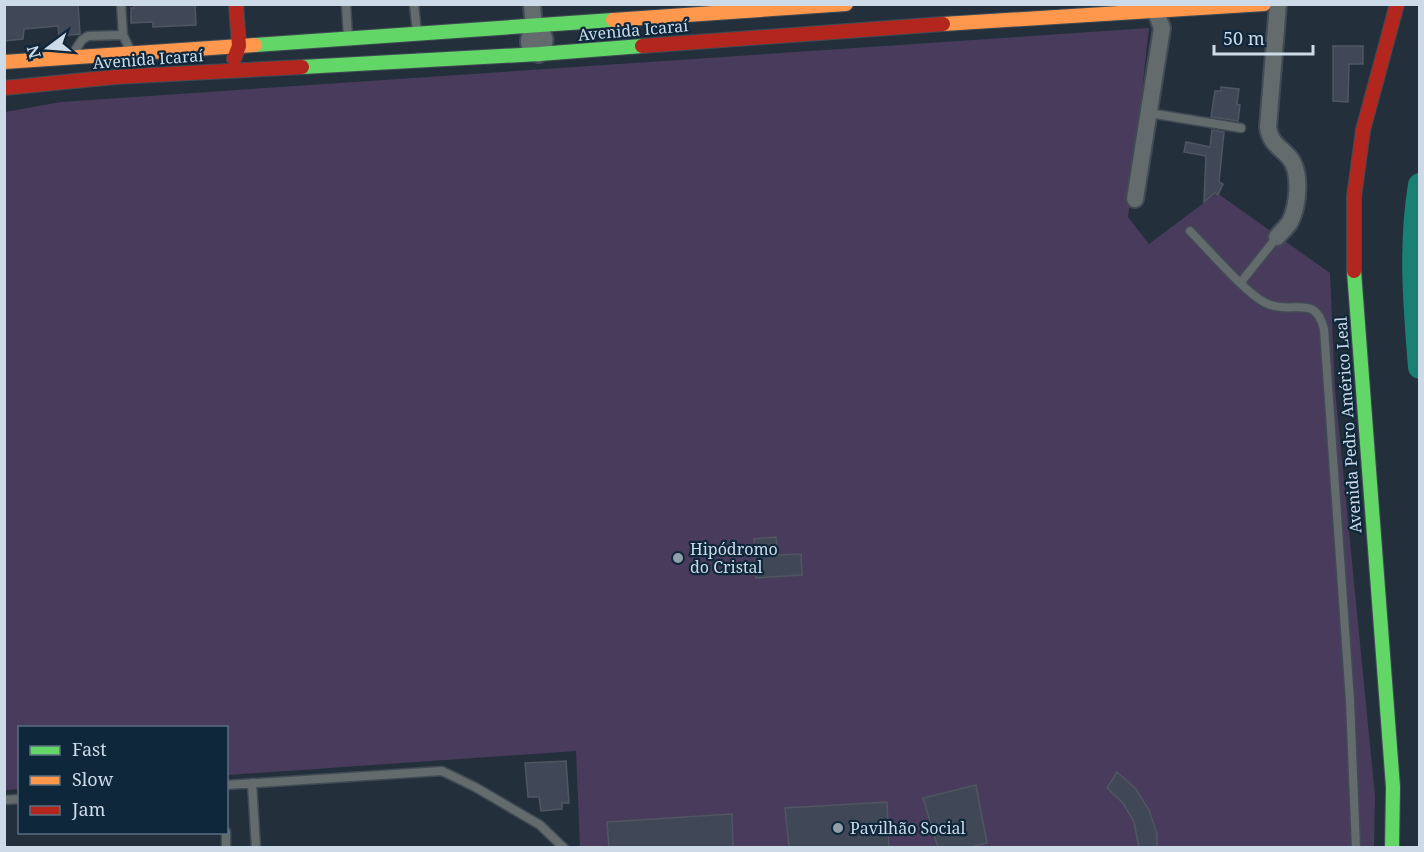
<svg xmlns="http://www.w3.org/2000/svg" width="1424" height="852" viewBox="0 0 1424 852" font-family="'Noto Serif',serif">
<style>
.green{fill:#493b5c}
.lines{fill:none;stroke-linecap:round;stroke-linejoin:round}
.river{stroke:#1b8074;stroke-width:24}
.building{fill:#404858;stroke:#505661;stroke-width:1.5}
.lane-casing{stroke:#404b55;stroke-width:11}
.street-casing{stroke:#404b55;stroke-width:20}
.fast-casing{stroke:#404b55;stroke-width:16}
.slow-casing{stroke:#404b55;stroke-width:16}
.jam-casing{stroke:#404b55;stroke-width:16}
.lane{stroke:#646b6d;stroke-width:8}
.street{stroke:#646b6d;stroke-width:16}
.fast{stroke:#63d668;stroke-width:14}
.slow{stroke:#ff974d;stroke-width:14}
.jam{stroke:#b3261e;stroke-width:14}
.poi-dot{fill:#929fab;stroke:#0f273a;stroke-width:2}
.labels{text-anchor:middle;stroke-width:4.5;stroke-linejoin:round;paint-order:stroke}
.street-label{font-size:16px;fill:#cddbe8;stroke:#0f273a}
.poi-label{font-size:16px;fill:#cddbe8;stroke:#0f273a;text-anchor:start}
</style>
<rect width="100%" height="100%" fill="#23303b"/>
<path class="green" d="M1149 28 1128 217 1149 244 1217 193 1330 273 1335 389 1375 796 1374 847H580L576 751 227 775 226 728H20L19 789 5 790V112L61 102Z"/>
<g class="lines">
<path class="river" d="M1420 185C1410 245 1415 306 1420 367"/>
</g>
<path class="building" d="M4 4H78L80 34 59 36 58 26 24 29 23 39 4 41Z
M134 4H195L196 25 153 27V22L131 23V8H134Z
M1333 46H1363V64H1349L1348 102 1333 101Z
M1221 87 1239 89 1237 104 1240 105 1238 121 1211 117 1215 91H1221Z
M1212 130 1224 132 1219 182 1223 184 1218 195 1215 193 1204 202 1206 156 1184 152 1186 142 1210 147Z
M776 537 778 555 801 554 802 575 756 578 754 539Z
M566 761 569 803H562V809L541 811 539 797H528L525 763Z
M1117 772 1136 789 1149 810 1157 834V848H1139L1134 822 1123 803 1107 788Z
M976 785 987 843 967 848H938L923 798Z
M887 802 889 848H789L785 808Z
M732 814 733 848H609L607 822Z"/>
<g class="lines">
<defs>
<path id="lane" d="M121 4 123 35
M346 4 348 37
M414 4 417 33
M72 55 82 40 88 36 123 35 130 50
M1149 113 1241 128
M1190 231C1207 248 1249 297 1268 304 1294 315 1315 293 1324 329L1350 701 1356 848
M1241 282 1277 237
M252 783 256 848
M226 785 442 771 475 787 540 825 564 848
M4 800 20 799
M226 832V848"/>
<path id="street" d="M532 4C532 11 534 18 533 25 531 39 522 43 539 54 548 40 546 35 533 25
M1135 199 1162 28 1156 12
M1277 237C1281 232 1287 227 1290 222 1298 206 1302 172 1289 157 1279 146 1270 143 1268 127L1278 4"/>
<path id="fast" d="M255 45 613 20
M302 67 539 54 642 46
M1354 271 1393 787 1392 848"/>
<path id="slow" d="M613 20 846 4
M943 24 1264 4
M4 62 255 45"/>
<path id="jam" d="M642 46 943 24
M234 59 239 46 236 4
M4 88 115 77 302 67
M1354 271V197L1363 130 1397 4"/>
</defs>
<use href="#lane" class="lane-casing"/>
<use href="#street" class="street-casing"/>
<use href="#fast" class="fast-casing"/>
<use href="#slow" class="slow-casing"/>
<use href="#jam" class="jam-casing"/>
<use href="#lane" class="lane"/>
<use href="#street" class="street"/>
<use href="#fast" class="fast"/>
<use href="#slow" class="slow"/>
<use href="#jam" class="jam"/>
</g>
<g class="poi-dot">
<circle cx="678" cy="558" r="6"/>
<circle cx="838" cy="828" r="6"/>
</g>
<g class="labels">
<g class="street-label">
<text transform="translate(633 30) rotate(-5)" y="6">Avenida Icaraí</text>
<text transform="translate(148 59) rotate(-4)" y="6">Avenida Icaraí</text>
<text transform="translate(1348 425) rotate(-94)" y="6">Avenida Pedro Américo Leal</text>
</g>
<g class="poi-label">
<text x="690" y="555">Hipódromo<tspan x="690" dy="18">do Cristal</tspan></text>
<text x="850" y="834">Pavilhão Social</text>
</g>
</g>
<rect width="1424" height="852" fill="none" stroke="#cddbe8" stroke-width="12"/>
<rect x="18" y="726" width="210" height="108" fill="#0f273a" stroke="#5b6f80" stroke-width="1.5"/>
<rect x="30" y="746" width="30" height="9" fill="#63d668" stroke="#5b6f80" stroke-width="1.5"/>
<text x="72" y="756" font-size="18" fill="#cddbe8">Fast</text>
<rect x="30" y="776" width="30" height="9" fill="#ff974d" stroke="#5b6f80" stroke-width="1.5"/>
<text x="72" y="786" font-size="18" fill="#cddbe8">Slow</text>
<rect x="30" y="806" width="30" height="9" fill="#b3261e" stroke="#5b6f80" stroke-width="1.5"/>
<text x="72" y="816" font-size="18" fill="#cddbe8">Jam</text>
<g transform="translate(48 48) rotate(254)" stroke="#0f273a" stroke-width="4.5" paint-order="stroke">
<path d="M0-4.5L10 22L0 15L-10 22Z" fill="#cddbe8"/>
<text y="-9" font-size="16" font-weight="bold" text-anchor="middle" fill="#cddbe8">N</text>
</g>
<path d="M1214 45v9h99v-9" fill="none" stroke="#cddbe8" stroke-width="3"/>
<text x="1223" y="45" font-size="18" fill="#cddbe8" stroke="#0f273a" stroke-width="4.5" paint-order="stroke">50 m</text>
</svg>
